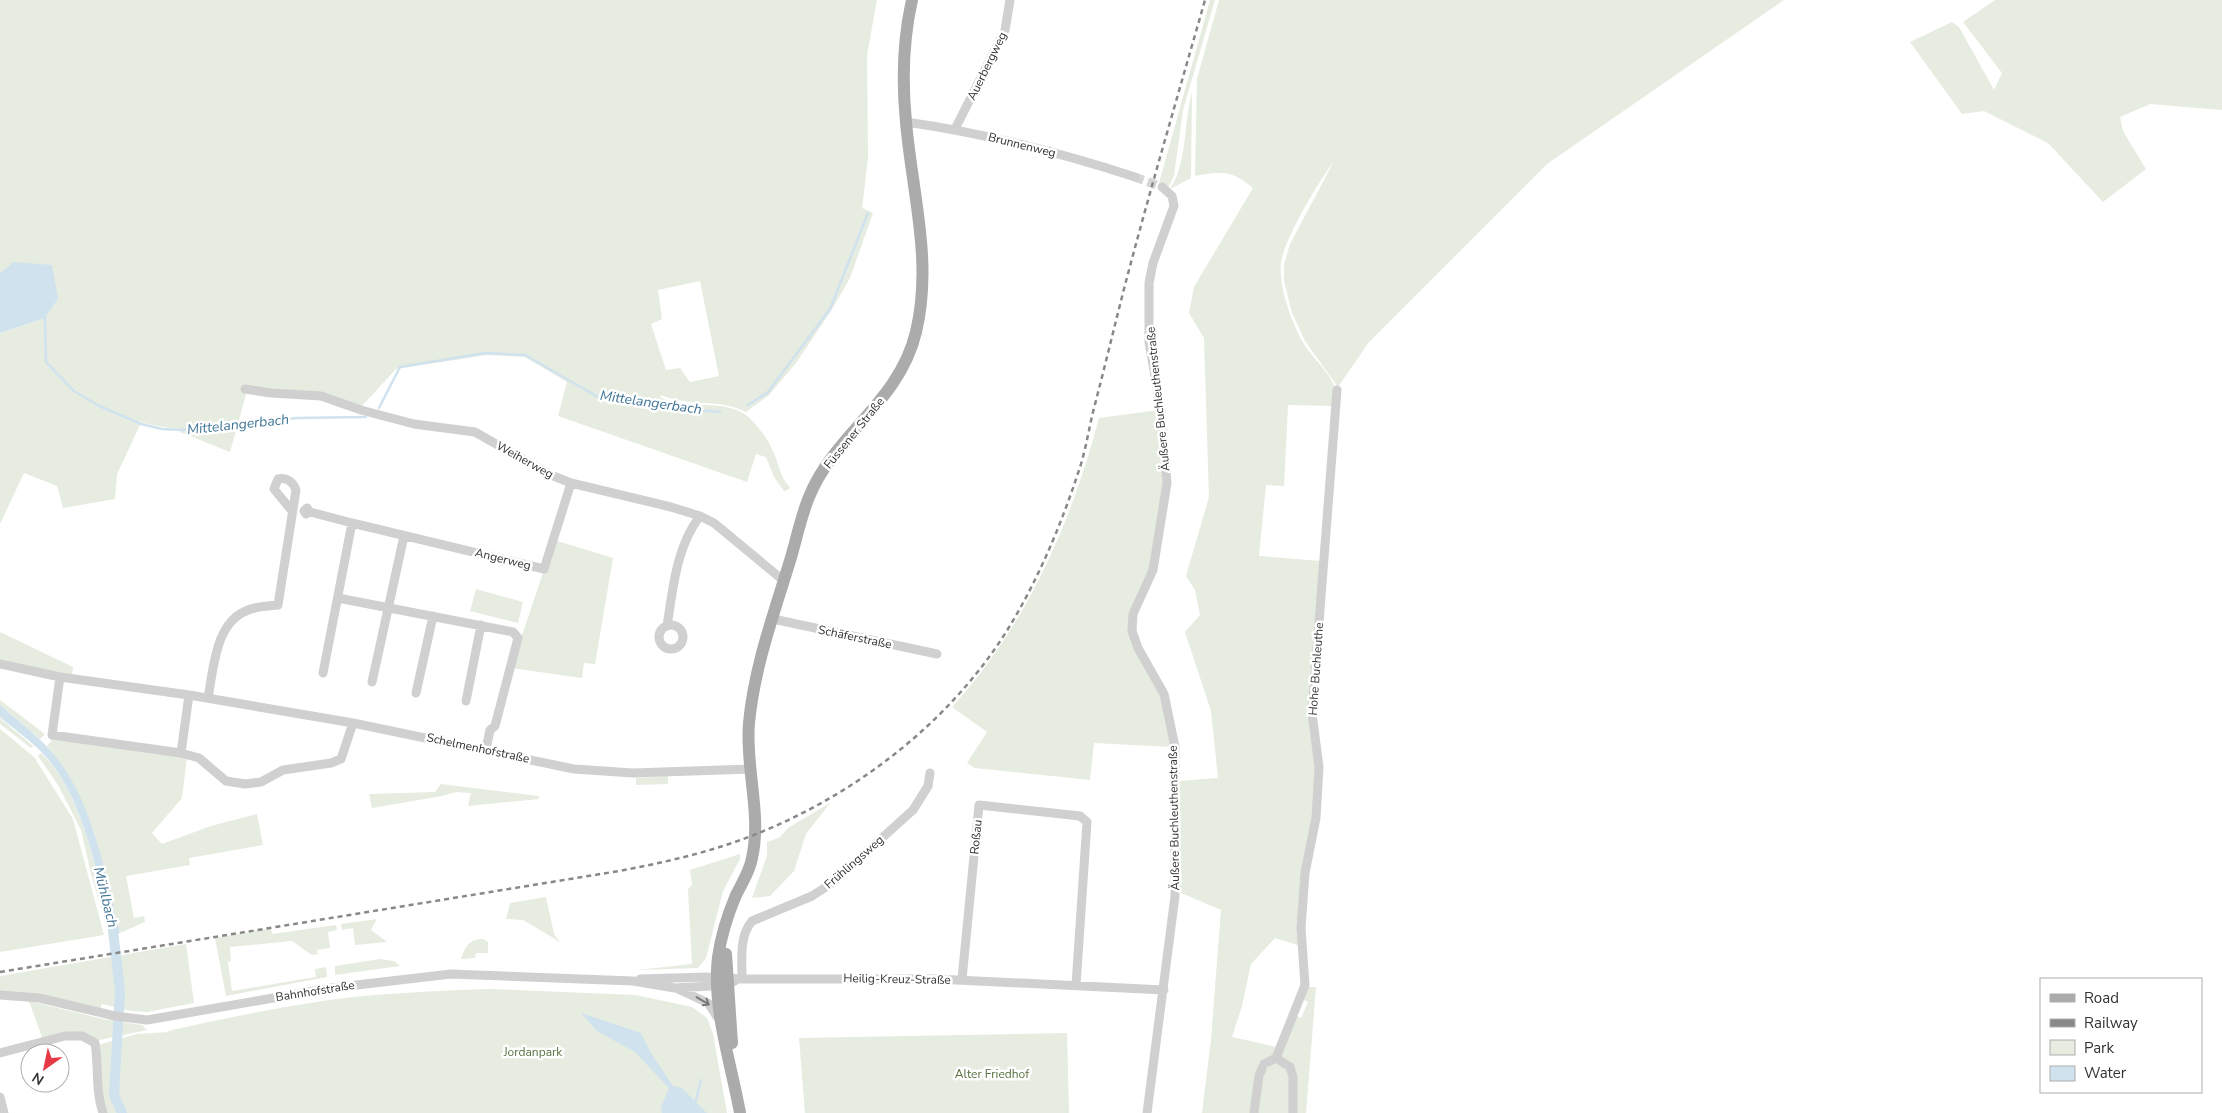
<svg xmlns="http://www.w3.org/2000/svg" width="2222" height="1113" viewBox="0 0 2222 1113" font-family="'Nunito Sans',sans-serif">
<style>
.green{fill:#e6ecdf;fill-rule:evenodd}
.water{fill:#cfe2ee}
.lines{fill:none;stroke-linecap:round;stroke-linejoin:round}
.stream{stroke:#cfe2ee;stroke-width:2.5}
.canal{stroke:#cfe2ee;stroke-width:10}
.minor-tunnel{stroke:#d6d6d6;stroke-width:9;stroke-dasharray:9 4.5;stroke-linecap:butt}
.minor{stroke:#d0d0d0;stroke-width:9}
.primary{stroke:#ababab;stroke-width:12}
.rail{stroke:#888;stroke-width:2.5;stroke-dasharray:5 4;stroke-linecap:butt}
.oneway{stroke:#7a7a7a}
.labels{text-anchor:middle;stroke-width:5;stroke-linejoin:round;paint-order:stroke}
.street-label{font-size:12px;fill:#333;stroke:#fff}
.park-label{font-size:12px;fill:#56703f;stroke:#fff}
.water-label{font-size:14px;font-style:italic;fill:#3f7597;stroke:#fff}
</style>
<rect width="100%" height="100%" fill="#fff"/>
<path class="green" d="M0 0H877L867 55 868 158 862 208 873 213 850 278 831 311 796 363 769 395 746 412C719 398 689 407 661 395L660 397C687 411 722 398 746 415 755 422 768 439 772 449 779 462 779 477 790 487L788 490 784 491 774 477 766 457 756 454 747 482 558 416 567 382 525 357 487 355 396 369 360 408 322 393 247 391 230 452 180 432V429C144 426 102 413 74 389 64 381 56 371 46 362L74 391 98 407 140 425 117 474 115 499 63 508 57 486 24 473 0 524V333L45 318 58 299 54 284 0 275ZM700 281 719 376 690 382 680 368 666 370 651 324 662 319 658 290Z
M1210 0H1215L1183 110 1174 176 1168 188 1159 183Z
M1219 0H1784L1547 164 1369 342 1338 387 1305 341 1292 313 1284 281V264L1290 244 1334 161C1319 181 1284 239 1281 263 1278 285 1292 325 1304 344 1311 356 1334 377 1336 391 1336 396 1334 402 1334 406L1288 405 1284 486 1266 485 1259 556 1321 561 1310 713 1317 767 1301 946 1275 938 1251 964 1242 1006 1232 1037 1276 1047 1274 1056 1261 1061 1255 1076 1251 1113H1202L1211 1040 1221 910 1179 892V781L1218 778 1211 711 1185 632 1200 615 1195 590 1186 576 1209 497 1204 338 1189 313 1194 287 1253 188C1231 170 1221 171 1195 176L1197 79Z
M1995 0H2222V110L2150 104 2120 117 2123 131 2146 169 2103 202 2048 143 1984 111 1962 114 1910 42 1952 22 1959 27 1994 90 2002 73 1963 22Z
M1192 93 1191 178 1170 189C1188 162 1183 124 1192 93Z
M1159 410 1165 483 1151 569 1131 631 1162 694 1172 747 1094 743 1090 780 975 768 967 763 987 732 952 707C1026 626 1071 524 1099 418Z
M554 540 613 558 595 664 584 663 582 678 511 668Z
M476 589 523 602 518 623 470 611Z
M0 632 73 667 72 676 0 661Z
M0 700 45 734 40 739 0 705Z
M0 718 33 746 31 748 0 724Z
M0 729 34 757 73 819 104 935 0 952Z
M53 738 187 757 182 798 152 833 162 844 211 826 257 814 263 845 189 858 190 865 126 876 134 918 144 916 145 922 120 933 94 831 53 753 47 746Z
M41 753C83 790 98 881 112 934H109L91 874 81 830 58 785 38 756Z
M668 776V784L636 785V778Z
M441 784 539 796V799L468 806 471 793 456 792 442 796 372 808 369 794 435 792Z
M830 803 806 834 794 871 770 896 752 898 767 856V842L779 838 788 828Z
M740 854V859L723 891 706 958 698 968 637 970 692 964 688 889 692 885 690 870Z
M546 897 554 934 560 942 523 920 506 919 510 903Z
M377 919 371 930 387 942 355 945 353 928 342 930 341 924Z
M336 925 337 930 328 932 330 948 317 950 318 954 312 955 292 941 230 947 231 961 228 962 232 991 316 977 315 969 326 967 327 977 226 996 215 938 271 928 272 934Z
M483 939 488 942V953H476L475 958 461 959C465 947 469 939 483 939Z
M186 944 194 1003 147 1012 131 1011 102 1004 100 1009 0 992V976Z
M380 959 394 961 400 966 335 975V966Z
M1306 987H1316L1306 1113H1296L1297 1079 1280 1056 1296 1016 1301 1018 1308 1002 1302 999Z
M489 989 636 995 692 1007 707 1018 713 1034 727 1113H106L101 1097 97 1045 137 1034 169 1032 168 1031C221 1019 275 1008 329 1000 382 993 435 991 489 989Z
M29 1001 103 1019 142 1025 147 1030 95 1041 82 1034 43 1040Z
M1067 1033 1069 1113H805L799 1038Z
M1276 1062 1287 1068 1290 1078 1289 1113H1257C1259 1094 1256 1071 1276 1062Z"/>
<path class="water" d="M14 262 52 265 58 299 45 318 0 333V273Z
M0 705C17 720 36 734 51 751 94 801 104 871 120 933L112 934C97 878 86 803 47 758 34 743 15 730 0 717Z
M581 1013 641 1033 651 1053 673 1086 682 1088 707 1113H662L661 1107 669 1088 635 1052 597 1031Z"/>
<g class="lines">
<path class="stream" d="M42 316 45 318 46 362 74 391 99 406 141 424 162 429 181 430 296 418 366 417
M748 405 768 392 830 309 868 213
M379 408 400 367 485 353 525 355 598 397 662 407 720 412
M696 1101 701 1080"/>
<path class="canal" d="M112 922 120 991 114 1095 122 1113"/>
<path class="minor-tunnel" d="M1135 177 1162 187"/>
<path class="minor" d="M906 122C984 133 1061 153 1135 177
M955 129 1005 30 1010 0
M245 389 271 393 321 396 361 410 414 424 475 432 551 475 571 483 671 507 700 516 714 523 784 581
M310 512 307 508 304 511 306 514 310 512 352 523
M338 598 513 632 518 638 495 726 490 730 486 749
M773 619 937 654
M659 637a12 12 0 1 1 24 0a12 12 0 1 1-24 0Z
M667 626C673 589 676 547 700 516
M0 664 60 677 189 695 353 723 574 769 633 773 751 769
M323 673 352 523 544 569 571 483
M60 677 52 735 181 753 189 695
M372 682 404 536
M416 693 433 616
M208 698C214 667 215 616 255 608 262 606 270 606 278 605L296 490C293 482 287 477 278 479L274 489 292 511
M466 701 481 625
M181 753 199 758 226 781 245 784 261 782 283 770 331 763 341 759 353 723
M640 979 707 977 742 979H936L1164 990
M742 979C742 960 739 936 752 921L812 896 832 883 913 810 928 786 930 773
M962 979 979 805 1080 816 1087 822 1076 985
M678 989 708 1003 718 1018
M0 995 39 998 115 1016 147 1020 331 988 451 974 633 981 675 988 728 985 738 979
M0 1053 65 1036H82L95 1043C99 1067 95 1090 103 1113
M1276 1058 1305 985 1301 928 1305 873 1316 818 1319 767 1312 713 1337 390
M1276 1058 1290 1067 1293 1077V1113
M0 1097 4 1113
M1147 1113 1175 896V747L1164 694 1138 648 1132 631 1133 614 1153 570 1167 483 1161 410 1149 342V283L1153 263 1174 206 1172 196 1162 187
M1254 1113 1259 1076 1264 1064 1276 1058"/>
<path class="primary" d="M726 954 732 1043
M740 1113C731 1062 712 1009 718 957 721 936 728 914 736 895 742 883 750 871 752 858 762 814 745 767 749 723 754 669 773 616 789 564 796 542 800 519 809 497 835 433 899 403 916 332 933 261 912 193 906 122 902 82 903 40 912 0"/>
<path class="rail" d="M0 972 619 871C656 864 693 856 729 844 842 806 949 727 1011 624 1039 577 1061 525 1078 473 1085 454 1088 433 1093 412 1104 370 1114 328 1125 285 1150 190 1178 95 1205 0"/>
</g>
<defs><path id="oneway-shaft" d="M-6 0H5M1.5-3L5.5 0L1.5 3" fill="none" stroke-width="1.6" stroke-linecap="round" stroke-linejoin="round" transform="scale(1.25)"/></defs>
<use class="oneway" href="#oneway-shaft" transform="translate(703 1001) rotate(31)"/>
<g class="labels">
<g class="street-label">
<text transform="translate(987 66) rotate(-64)" y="4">Auerbergweg</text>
<text transform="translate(1022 145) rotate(14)" y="4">Brunnenweg</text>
<text transform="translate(1158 399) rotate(-96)" y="4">Äußere Buchleuthenstraße</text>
<text transform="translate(854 433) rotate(-51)" y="4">Füssener Straße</text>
<text transform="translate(525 460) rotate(29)" y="4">Weiherweg</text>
<text transform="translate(503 559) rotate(14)" y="4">Angerweg</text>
<text transform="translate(855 637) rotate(12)" y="4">Schäferstraße</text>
<text transform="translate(1316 669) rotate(-86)" y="4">Hohe Buchleuthe</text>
<text transform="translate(478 748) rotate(12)" y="4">Schelmenhofstraße</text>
<text transform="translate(1174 818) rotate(-91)" y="4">Äußere Buchleuthenstraße</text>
<text transform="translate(976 837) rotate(-84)" y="4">Roßau</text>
<text transform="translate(854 862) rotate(-41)" y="4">Frühlingsweg</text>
<text transform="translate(897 979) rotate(1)" y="4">Heilig-Kreuz-Straße</text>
<text transform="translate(315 991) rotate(-9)" y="4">Bahnhofstraße</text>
</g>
<g class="park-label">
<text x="533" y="1056">Jordanpark</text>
<text x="992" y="1078">Alter Friedhof</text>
</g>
<g class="water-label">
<text transform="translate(651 402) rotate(8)" y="5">Mittelangerbach</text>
<text transform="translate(238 424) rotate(-6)" y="5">Mittelangerbach</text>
<text transform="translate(106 897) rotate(76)" y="5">Mühlbach</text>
</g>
</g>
<rect x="2040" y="978" width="162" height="115" fill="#ffffff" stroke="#adadad"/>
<rect x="2050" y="994" width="25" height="8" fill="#ababab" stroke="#adadad"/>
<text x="2084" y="1003" font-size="15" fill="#333333">Road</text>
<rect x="2050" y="1019" width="25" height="8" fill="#888888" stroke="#adadad"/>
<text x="2084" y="1028" font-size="15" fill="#333333">Railway</text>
<rect x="2050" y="1040" width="25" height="15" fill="#e6ecdf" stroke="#adadad"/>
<text x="2084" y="1053" font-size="15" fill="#333333">Park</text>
<rect x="2050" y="1066" width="25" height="15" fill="#cfe2ee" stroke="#adadad"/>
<text x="2084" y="1078" font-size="15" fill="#333333">Water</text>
<g transform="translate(45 1068) rotate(213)"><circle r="24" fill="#ffffff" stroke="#adadad"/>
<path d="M0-4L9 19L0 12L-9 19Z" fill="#e63946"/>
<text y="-8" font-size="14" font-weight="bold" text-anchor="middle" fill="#333333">N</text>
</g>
</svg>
